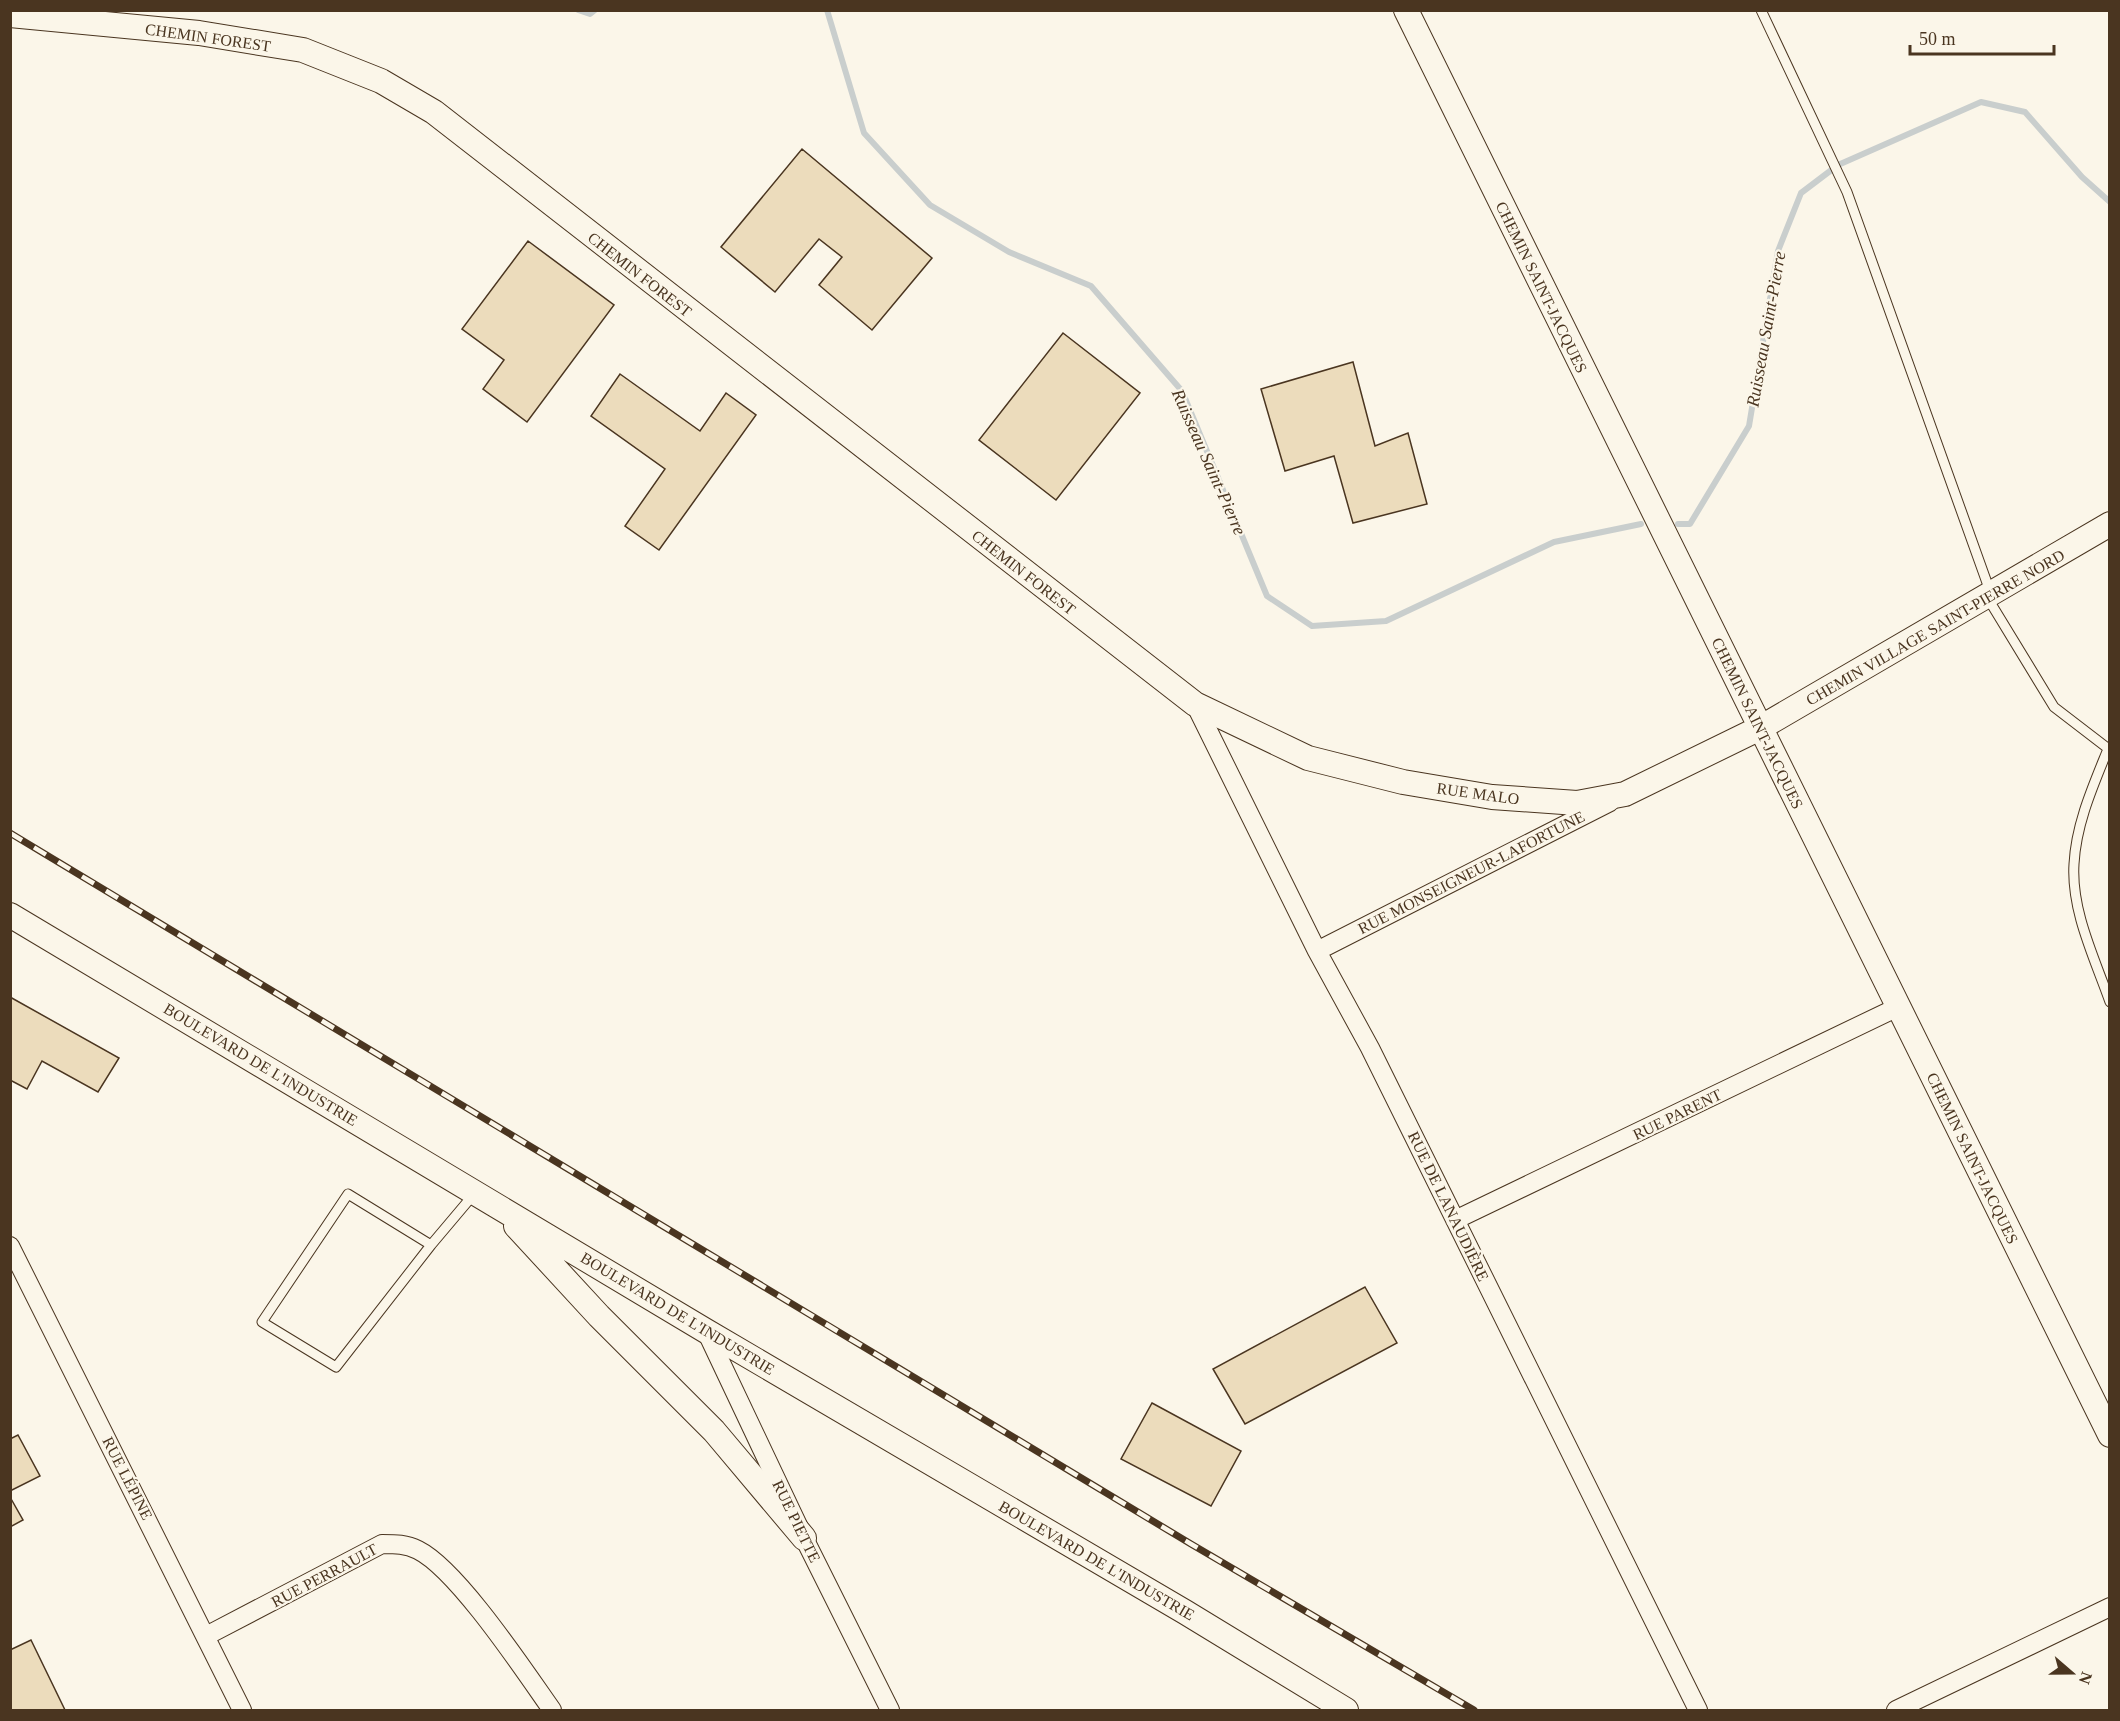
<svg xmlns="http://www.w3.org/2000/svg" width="2120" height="1721" viewBox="0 0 2120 1721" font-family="Georgia,serif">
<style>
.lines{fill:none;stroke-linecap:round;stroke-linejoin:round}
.stream{stroke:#c9cecd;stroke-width:6}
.building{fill:#ecdcbc;stroke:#4a3520;stroke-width:1.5}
.lane-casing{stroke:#4a3520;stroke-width:11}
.street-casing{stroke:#4a3520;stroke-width:20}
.secondary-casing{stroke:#4a3520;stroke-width:26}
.lane{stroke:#fbf6e9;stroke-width:9}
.street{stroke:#fbf6e9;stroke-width:18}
.secondary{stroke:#fbf6e9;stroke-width:24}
.rail-casing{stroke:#4a3520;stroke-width:7}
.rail{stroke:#fbf6e9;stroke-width:4.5;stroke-dasharray:14;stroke-linecap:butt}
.labels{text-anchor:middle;stroke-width:4.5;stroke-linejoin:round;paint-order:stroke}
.street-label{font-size:16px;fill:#4a3520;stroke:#fbf6e9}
.water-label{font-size:18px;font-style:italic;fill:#4a3520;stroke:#fbf6e9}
</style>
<rect width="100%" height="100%" fill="#fbf6e9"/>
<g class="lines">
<path class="stream" d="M578 10 590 14 595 10
M827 10 864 133 930 205 1009 252 1091 286 1182 391 1267 596 1312 626 1386 621 1554 542 1641 524
M1678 524H1690L1749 426 1778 251 1801 193 1838 165 1981 102 2025 112 2082 177 2110 202"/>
</g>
<path class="building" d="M802 149 932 258 872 330 819 285 842 257 819 239 775 292 721 247Z
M528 241 614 305 527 422 483 389 504 360 462 329Z
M1063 333 1140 393 1056 500 979 440Z
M1353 362 1375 446 1408 433 1427 504 1353 523 1334 456 1285 471 1261 389Z
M620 374 700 431 726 393 756 415 659 550 625 526 665 469 591 416Z
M10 997 119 1058 98 1092 42 1061 27 1089 10 1080Z
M1365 1287 1397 1343 1245 1424 1213 1369Z
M1152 1403 1241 1451 1211 1506 1121 1459Z
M18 1435 40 1476 10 1491V1439Z
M10 1497 23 1520 10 1527Z
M31 1640 65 1710H10V1650Z"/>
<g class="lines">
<defs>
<path id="lane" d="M1761 10 1847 192 1991 594
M1987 597 2054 707 2110 750
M2108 749C2093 786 2076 824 2074 864 2071 911 2095 959 2110 1002
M431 1245 336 1367 262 1322 348 1194 431 1245 474 1194"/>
<path id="street" d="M1195 704 1317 951 1370 1048 1698 1710
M1317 951 1610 802
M1455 1220 1898 1007
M10 1246 242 1710
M706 1331 804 1538 890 1710
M206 1636 382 1544C396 1544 406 1544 418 1550 458 1570 525 1672 552 1710
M1896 1710 2110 1607"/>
<path id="secondary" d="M1406 10 2110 1435
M10 15 199 33 303 50 381 81 434 112 1195 704 1308 758 1403 782 1492 797 1577 803 1625 794 1760 728 2110 524
M10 915 706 1331 1185 1612 1346 1710
M516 1226 599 1316 714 1431 804 1538"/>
</defs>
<use href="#lane" class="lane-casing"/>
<use href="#street" class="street-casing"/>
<use href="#secondary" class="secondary-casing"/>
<use href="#lane" class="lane"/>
<use href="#street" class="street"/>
<use href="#secondary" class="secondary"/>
<defs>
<path id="rail" d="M10 833 1191 1544 1474 1710"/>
</defs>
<use href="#rail" class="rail-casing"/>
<use href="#rail" class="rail"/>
</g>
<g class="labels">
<g class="street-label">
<text transform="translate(208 37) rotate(8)" y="6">CHEMIN FOREST</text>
<text transform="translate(640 274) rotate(38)" y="6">CHEMIN FOREST</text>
<text transform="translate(1542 287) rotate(64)" y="6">CHEMIN SAINT-JACQUES</text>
<text transform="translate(1024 572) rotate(38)" y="6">CHEMIN FOREST</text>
<text transform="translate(1935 627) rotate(-30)" y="6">CHEMIN VILLAGE SAINT-PIERRE NORD</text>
<text transform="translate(1758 723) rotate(64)" y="6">CHEMIN SAINT-JACQUES</text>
<text transform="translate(1478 793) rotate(8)" y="6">RUE MALO</text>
<text transform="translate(1471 872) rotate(-27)" y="6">RUE MONSEIGNEUR-LAFORTUNE</text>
<text transform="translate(261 1064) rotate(31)" y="6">BOULEVARD DE L'INDUSTRIE</text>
<text transform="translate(1677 1114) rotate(-26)" y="6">RUE PARENT</text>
<text transform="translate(1973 1158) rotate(64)" y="6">CHEMIN SAINT-JACQUES</text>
<text transform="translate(1449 1206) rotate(64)" y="6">RUE DE LANAUDIÈRE</text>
<text transform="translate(678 1313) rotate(31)" y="6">BOULEVARD DE L'INDUSTRIE</text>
<text transform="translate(128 1478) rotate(63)" y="6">RUE LÉPINE</text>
<text transform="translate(797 1521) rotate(64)" y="6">RUE PIETTE</text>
<text transform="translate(1097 1560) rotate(30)" y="6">BOULEVARD DE L'INDUSTRIE</text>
<text transform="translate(324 1575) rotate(-28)" y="6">RUE PERRAULT</text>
</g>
<g class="water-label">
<text transform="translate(1766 329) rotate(-80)" y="6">Ruisseau Saint-Pierre</text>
<text transform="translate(1209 462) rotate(66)" y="6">Ruisseau Saint-Pierre</text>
</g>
</g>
<rect width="2120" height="1721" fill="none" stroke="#4a3520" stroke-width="24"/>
<g transform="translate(2072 1673) rotate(110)" stroke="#fbf6e9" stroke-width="4.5" paint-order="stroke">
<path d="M0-4.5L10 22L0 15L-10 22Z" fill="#4a3520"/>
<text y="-9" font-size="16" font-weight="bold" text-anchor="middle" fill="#4a3520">N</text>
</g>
<path d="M1910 45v9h144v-9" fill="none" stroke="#4a3520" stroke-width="3"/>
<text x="1919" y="45" font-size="18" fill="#4a3520" stroke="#fbf6e9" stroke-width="4.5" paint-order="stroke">50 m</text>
</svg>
